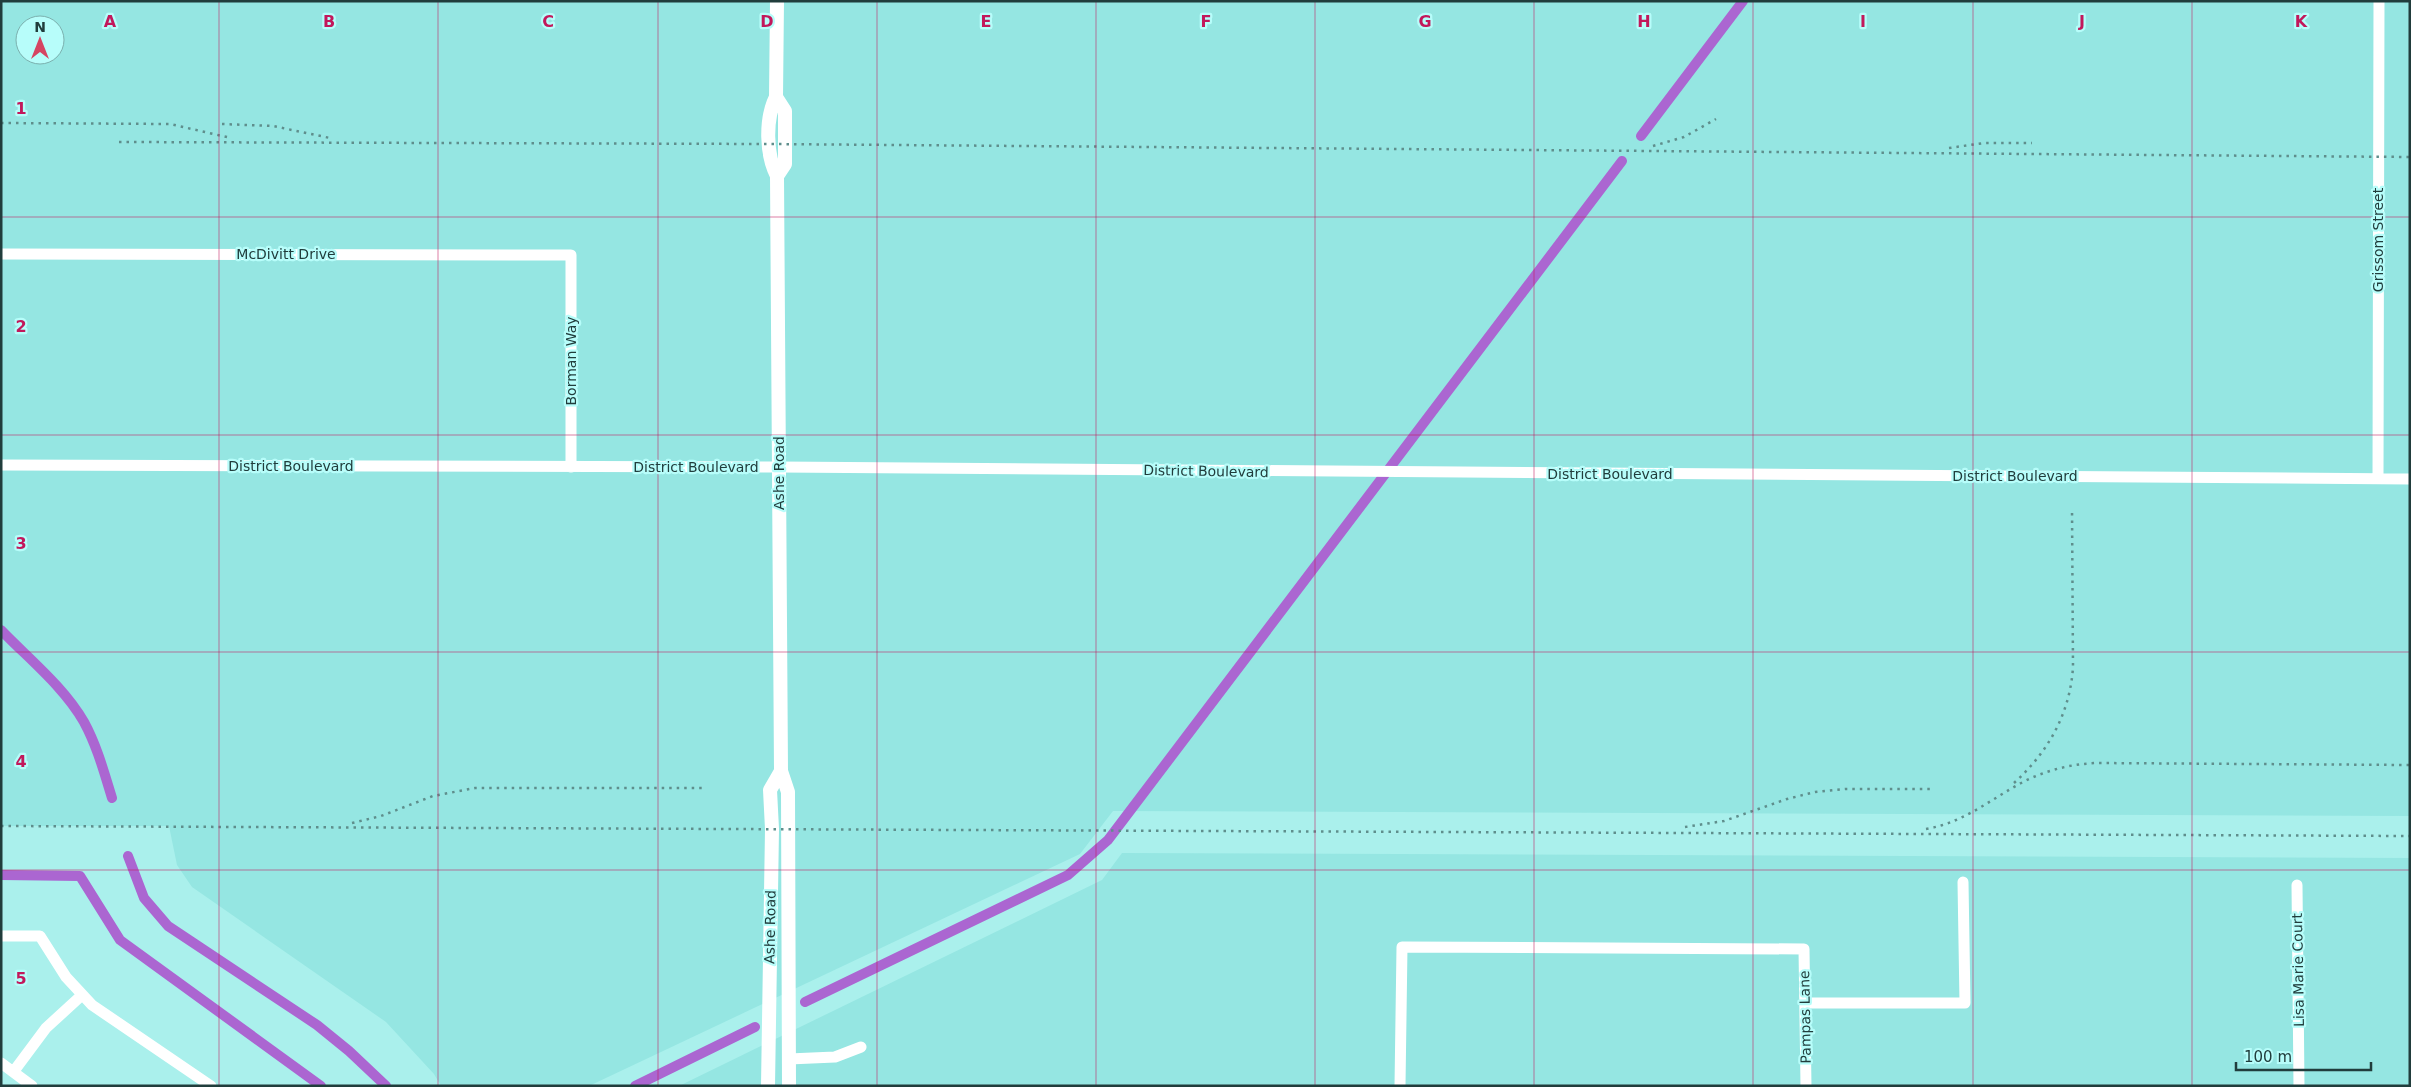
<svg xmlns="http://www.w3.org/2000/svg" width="2411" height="1087" viewBox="0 0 2411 1087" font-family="'DejaVu Sans',sans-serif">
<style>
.built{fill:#95e6e2;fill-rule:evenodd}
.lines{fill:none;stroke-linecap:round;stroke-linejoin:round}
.canal{stroke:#ab66d1;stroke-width:10}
.minor{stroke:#fff;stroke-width:11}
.tertiary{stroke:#fff;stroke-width:14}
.rail{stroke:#5f8e8c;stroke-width:2.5;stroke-dasharray:2.5 5;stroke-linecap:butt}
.grid{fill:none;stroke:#c2185b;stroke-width:1;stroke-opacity:0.55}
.labels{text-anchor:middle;stroke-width:4.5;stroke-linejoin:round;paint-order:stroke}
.street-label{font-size:14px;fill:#213d3c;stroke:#b7fdfa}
.grid-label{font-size:16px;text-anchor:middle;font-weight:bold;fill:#c2185b;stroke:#b7fdfa;stroke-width:4.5;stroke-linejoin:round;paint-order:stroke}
</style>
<rect width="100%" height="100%" fill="#aaf0ec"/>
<path class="built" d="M1 1H2410V816L1113 811 1080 854 589 1086H441L434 1074 386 1022 192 887 177 865 169 826H1ZM25 25H55V55H25Z
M1122 853 2410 858V1086H679L1102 880Z"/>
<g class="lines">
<path class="canal" d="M1641 136 1743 1
M1 630C29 659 64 687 84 722 97 746 104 772 112 798
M128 856 144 898 168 926 317 1025 349 1051 386 1086
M1 875 80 876 120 940 321 1086
M805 1002 1068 875 1108 840 1622 161
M635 1086 755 1027"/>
<path class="minor" d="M1 254 571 255V467
M1 465 779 467 2410 479
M2378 478 2379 1
M2297 885 2299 1086
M1 936H40L66 977 92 1005 211 1086
M1805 1003H1965L1963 882
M789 1059 835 1057 861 1047
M1 1063 32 1086
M14 1071 46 1028 82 995
M1400 1086 1402 947 1804 949 1806 1086"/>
<path class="tertiary" d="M777 1 776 97C765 119 766 155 777 176L781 771 788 792 789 1086
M776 97 785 111V164L777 176
M768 1086 772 829 770 790 781 771"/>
<path class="rail" d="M1 123 170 124 231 138
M222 124 273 126 330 138
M119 142 769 144 2410 157
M1653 146 1684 137 1716 119
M1949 148 1984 143H2032
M2014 783C2048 752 2070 714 2073 667L2072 508
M352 823 381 816 433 796 475 788H702
M1 826 2410 836
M1685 827 1724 821 1787 799 1815 792 1845 789H1930
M1926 829C1967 822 1994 796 2029 779 2051 769 2073 764 2096 763L2410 765"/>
</g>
<path class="grid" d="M219 1V1086M438 1V1086M658 1V1086M877 1V1086M1096 1V1086M1315 1V1086M1534 1V1086M1753 1V1086M1973 1V1086M2192 1V1086M1 217H2410M1 435H2410M1 652H2410M1 870H2410"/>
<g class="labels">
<g class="street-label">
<text transform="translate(2378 240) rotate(-90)" y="5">Grissom Street</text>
<text x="286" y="259">McDivitt Drive</text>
<text transform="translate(571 361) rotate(-90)" y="5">Borman Way</text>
<text x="291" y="471">District Boulevard</text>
<text x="696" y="472">District Boulevard</text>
<text transform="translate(1206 471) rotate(1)" y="5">District Boulevard</text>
<text transform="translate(779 473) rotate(-90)" y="5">Ashe Road</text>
<text x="1610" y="479">District Boulevard</text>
<text x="2015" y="481">District Boulevard</text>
<text transform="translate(770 927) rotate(-89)" y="5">Ashe Road</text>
<text transform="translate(2298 970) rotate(-91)" y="5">Lisa Marie Court</text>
<text transform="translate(1805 1017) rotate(-91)" y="5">Pampas Lane</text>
</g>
</g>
<g class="grid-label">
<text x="110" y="27">A</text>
<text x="329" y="27">B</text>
<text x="548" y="27">C</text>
<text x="767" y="27">D</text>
<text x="986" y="27">E</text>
<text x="1206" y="27">F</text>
<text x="1425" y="27">G</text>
<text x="1644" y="27">H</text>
<text x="1863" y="27">I</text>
<text x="2082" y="27">J</text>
<text x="2301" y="27">K</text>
<text x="21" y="114">1</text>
<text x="21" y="332">2</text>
<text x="21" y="549">3</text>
<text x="21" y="767">4</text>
<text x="21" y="984">5</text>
</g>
<rect width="2411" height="1087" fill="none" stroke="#213d3c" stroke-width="5"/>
<g transform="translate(40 40)"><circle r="24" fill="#b7fdfa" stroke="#7bb0ae"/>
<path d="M0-4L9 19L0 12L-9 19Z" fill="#d54562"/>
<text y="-8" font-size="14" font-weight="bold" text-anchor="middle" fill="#213d3c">N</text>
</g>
<path d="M2236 1062v8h135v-8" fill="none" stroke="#213d3c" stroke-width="2.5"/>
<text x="2244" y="1062" font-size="15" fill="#213d3c" stroke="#b7fdfa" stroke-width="4" paint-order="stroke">100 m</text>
</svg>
